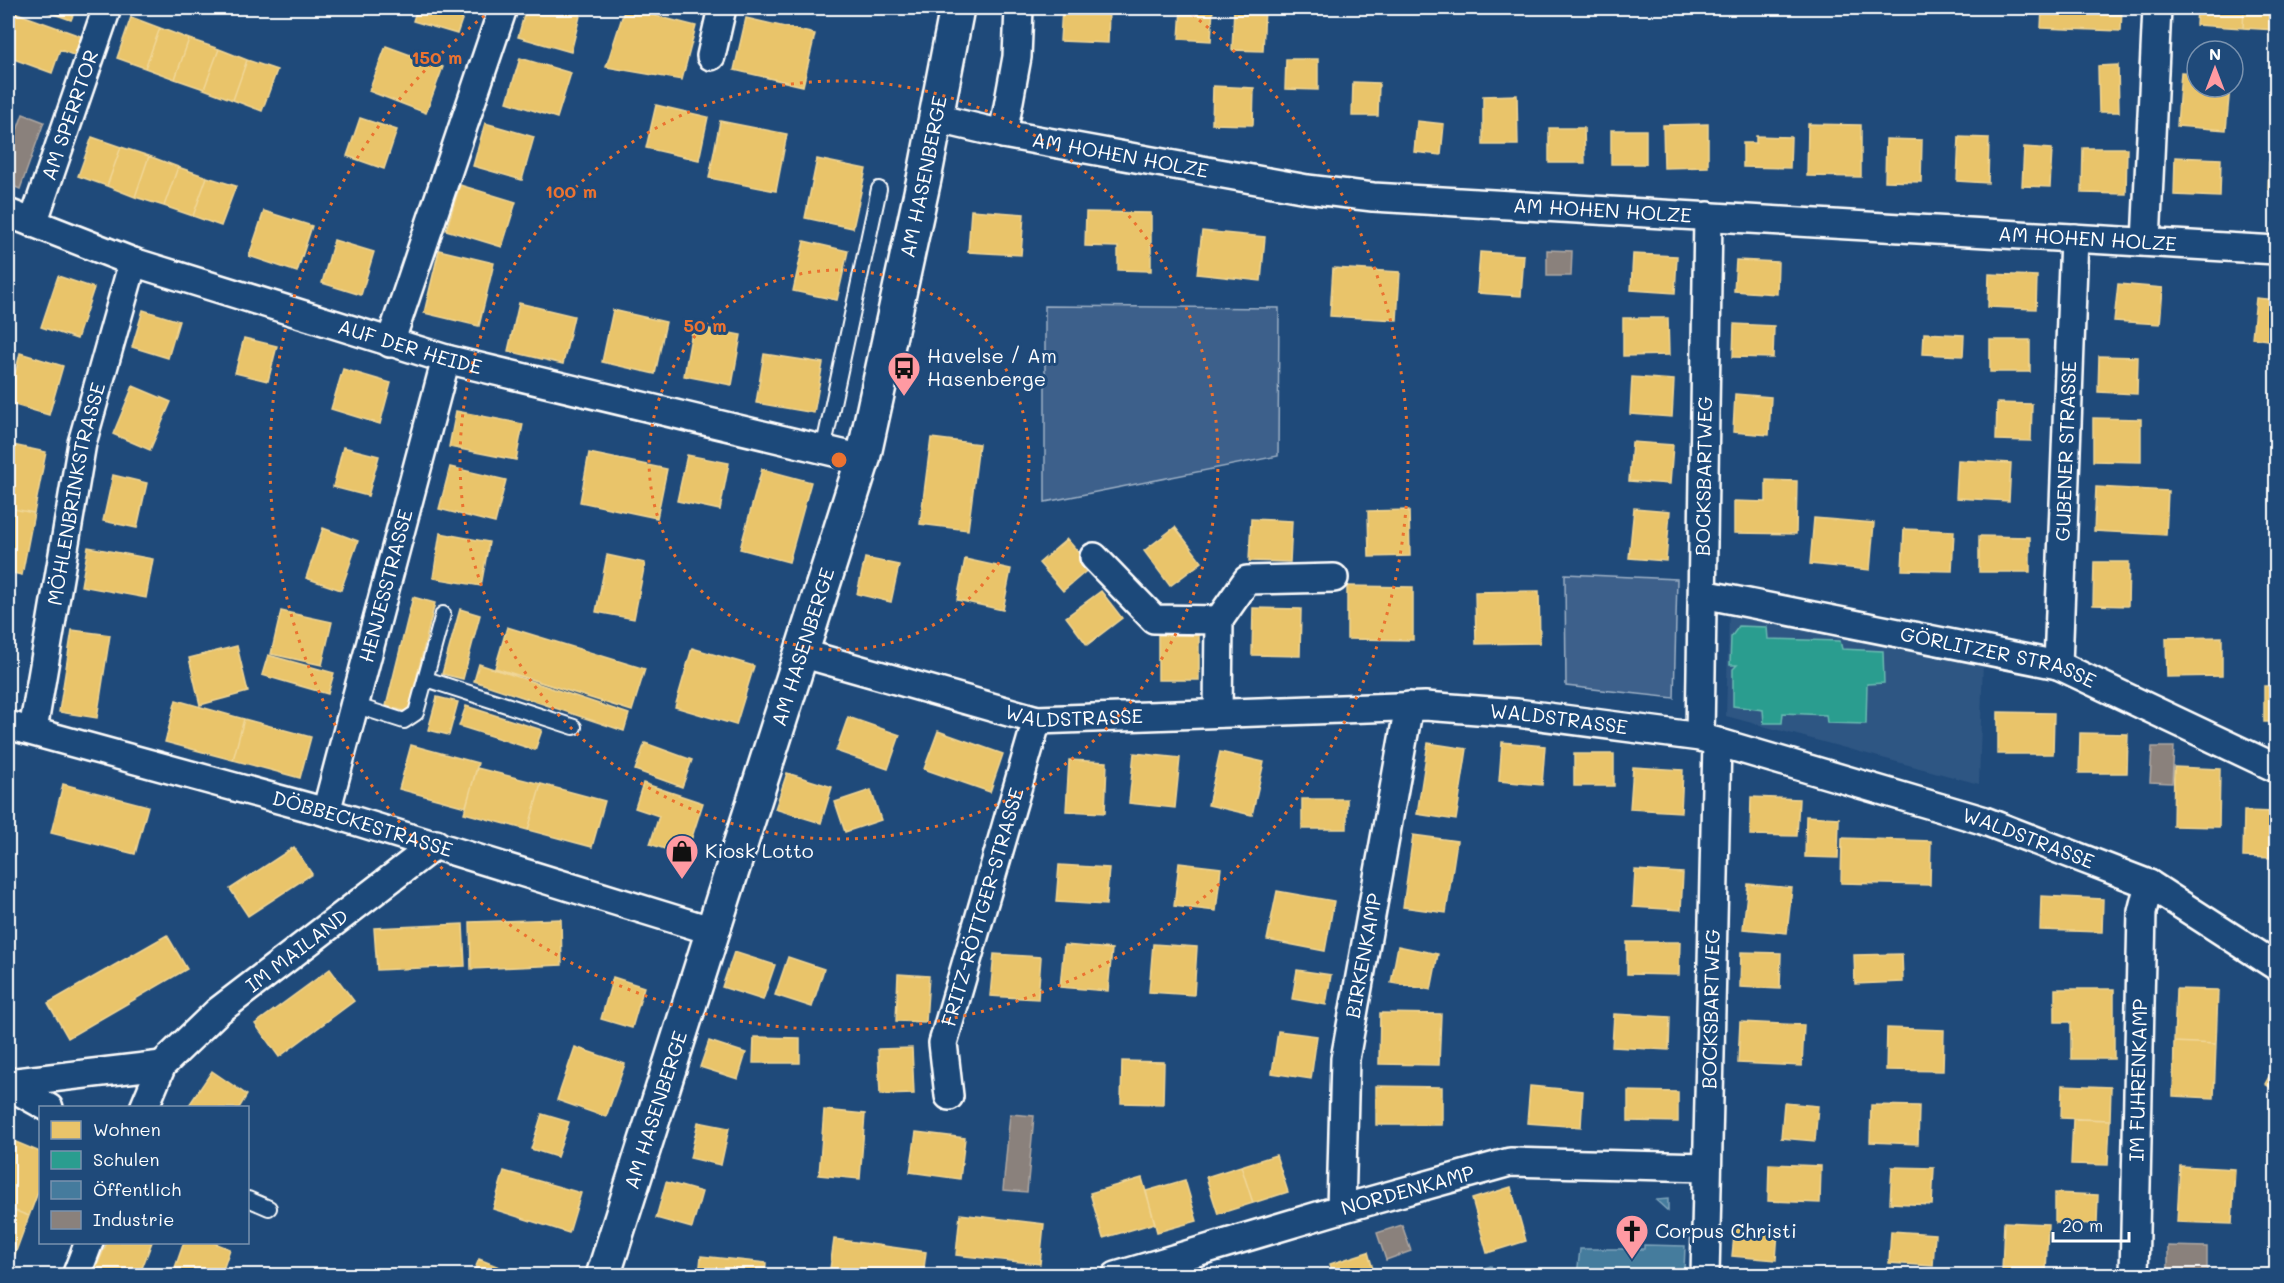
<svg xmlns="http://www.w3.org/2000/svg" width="2284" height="1283" viewBox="0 0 2284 1283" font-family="Mali,sans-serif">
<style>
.built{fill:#2e5683}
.green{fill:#3c618b;stroke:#9eb0c5;stroke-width:1.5}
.homes{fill:#e9c46a;stroke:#f0d697;stroke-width:1.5}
.schools{fill:#2a9d8f;stroke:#6abab1;stroke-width:1.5}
.public{fill:#457b9d;stroke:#7da3ba;stroke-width:1.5}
.industry{fill:#8a817c;stroke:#ada7a3;stroke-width:1.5}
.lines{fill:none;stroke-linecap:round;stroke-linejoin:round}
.service-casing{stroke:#fff;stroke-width:18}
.minor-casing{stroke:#fff;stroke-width:32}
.tertiary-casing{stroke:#fff;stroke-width:38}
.service{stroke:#1f4a7a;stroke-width:14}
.minor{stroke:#1f4a7a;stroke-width:27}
.tertiary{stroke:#1f4a7a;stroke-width:33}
.ring{fill:none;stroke:#eb7230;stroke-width:3;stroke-dasharray:3 6}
.labels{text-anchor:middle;stroke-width:6;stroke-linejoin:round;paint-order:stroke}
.street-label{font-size:20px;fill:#fff;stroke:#1f4a7a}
.poi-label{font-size:20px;fill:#fff;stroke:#1f4a7a;text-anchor:start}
.centre{fill:#eb7230;stroke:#1f4a7a;stroke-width:3}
.ring-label{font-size:18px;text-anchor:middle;font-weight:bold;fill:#eb7230;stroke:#1f4a7a;stroke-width:6;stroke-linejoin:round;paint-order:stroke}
</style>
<rect width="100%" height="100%" fill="#1f4a7a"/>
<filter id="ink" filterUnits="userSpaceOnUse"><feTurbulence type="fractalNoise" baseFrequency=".0167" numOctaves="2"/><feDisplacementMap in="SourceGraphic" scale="12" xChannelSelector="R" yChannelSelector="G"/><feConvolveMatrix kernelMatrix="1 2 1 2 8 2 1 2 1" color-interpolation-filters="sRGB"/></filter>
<g filter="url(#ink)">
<path class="built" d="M1729 613 1983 660 1979 784 1726 716Z"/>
<path class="green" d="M1045 306 1279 308 1278 456 1045 502Z
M1565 574 1677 579 1674 698 1566 686Z"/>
<path class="homes" d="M37 8H76L71 20Z
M417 8H466L457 34 413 21Z
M526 8H582L571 52 518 37Z
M625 8 696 26 682 80 606 67Z
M1062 8 1109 9 1108 43 1060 41Z
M1181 8H1213L1211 41 1179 39Z
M1234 8H1265L1263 51 1232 50Z
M2042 8H2122L2121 31 2041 28Z
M2197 8H2244L2243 28 2196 25Z
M2244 8H2276V30L2243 28Z
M11 11 83 37 76 56 60 50 52 73 8 57V20Z
M131 17 160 28 145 68 117 58Z
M746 18 815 34 803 86 734 70Z
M160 28 189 39 175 79 145 68Z
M189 39 219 49 204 89 175 79Z
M386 46 443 67 426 113 369 91Z
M219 49 247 60 233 100 204 89Z
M520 58 571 73 557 118 507 102Z
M1286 59H1318V90L1285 89Z
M247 60 277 70 262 111 233 100Z
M2118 65 2119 112H2099L2098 66Z
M2181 72 2197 73V87H2230L2226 130 2177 126Z
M1353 82 1379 83 1378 116H1352Z
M1213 86 1254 88 1253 125 1212 124Z
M1517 95 1518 145H1483V96Z
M656 105 708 117 699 160 646 148Z
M360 118 397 130 384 169 347 156Z
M720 121 787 134 776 191 709 178Z
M1417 121 1444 124 1441 155 1414 152Z
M485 123 534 137 522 180 473 166Z
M1708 124V167L1664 168 1663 125Z
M1808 124 1861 125V177L1807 176Z
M1549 128H1584L1585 163H1549Z
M1611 130H1646V164H1611Z
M1756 136 1791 137 1790 168 1743 167V143H1756Z
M92 137 121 147 107 186 78 176Z
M1959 137 1989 138 1988 183 1957 181Z
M1886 139 1922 140 1921 182 1885 181Z
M121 147 149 156 135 197 107 186Z
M2024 147 2052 149 2050 187 2022 186Z
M2083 148H2127L2126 194 2082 193Z
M149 156 178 167 164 206 135 197Z
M2175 157 2221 159 2220 197 2174 195Z
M817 159 866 169 853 228 805 218Z
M2269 162H2276V190L2268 189Z
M178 167 207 177 193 216 164 206Z
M207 177 236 186 221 226 193 216Z
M460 185 516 202 502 247 446 230Z
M971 210 1024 214 1021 255 968 252Z
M264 211 312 226 297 272 249 256Z
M1086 212 1151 213V271L1118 270V247L1085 246Z
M1202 231 1265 237 1261 281 1197 274Z
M334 240 374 252 361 295 322 283Z
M804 241 848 251 837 300 793 291Z
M439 250 494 263 479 326 424 313Z
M1480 252 1524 255 1521 296 1477 293Z
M1633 254 1677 256 1675 293 1631 290Z
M1736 260 1778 262 1777 294 1734 291Z
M1333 268 1400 272 1397 320 1330 316Z
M1989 274 2037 276 2036 309 1988 307Z
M58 276 94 288 77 339 41 327Z
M2118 284 2163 288 2160 324 2114 321Z
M2256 298 2276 300V341L2252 338Z
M519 303 574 316 563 364 508 351Z
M143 310 179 321 168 358 132 347Z
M613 310 666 322 655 374 602 362Z
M1623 318H1668L1669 355 1623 356Z
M1734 324 1774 326 1773 358 1733 357Z
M693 326 741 335 732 385 684 376Z
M1924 333 1964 335 1963 356 1923 354Z
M244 338 277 346 268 381 235 373Z
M1990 340H2030V372H1990Z
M20 353 63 366 49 415 8 403Z
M764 354 823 363 814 413 756 403Z
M2099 356 2138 357 2137 394 2098 392Z
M343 369 391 383 380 424 331 409Z
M1632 377 1674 380 1672 417 1630 414Z
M133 386 171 402 150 450 113 434Z
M1735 394 1771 397 1769 435 1733 432Z
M1997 403 2032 404 2031 441 1996 440Z
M456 411 523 424 516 460 449 447Z
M2093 418 2141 419V462L2093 461Z
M931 438 979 444 968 530 920 524Z
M1632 442 1673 445 1670 484 1629 481Z
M8 444 46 452 34 513 8 508Z
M343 447 379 456 368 496 333 487Z
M589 453 667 469 657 518 580 502Z
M687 455 729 463 720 510 677 501Z
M1958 460 2011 463 2009 501 1956 498Z
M450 467 506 480 495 523 439 509Z
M762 469 811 482 789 562 740 549Z
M113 475 147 483 137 528 103 521Z
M1766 480 1797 481 1796 534 1734 533V501L1766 502Z
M2096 487 2168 491 2166 535 2094 531Z
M8 508 34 513 22 575 8 572Z
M1634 508 1670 511 1666 561 1629 558Z
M1409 510 1410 556 1369 557 1368 511Z
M1814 518 1874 523 1870 570 1810 564Z
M1251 519 1292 521 1290 562 1249 561Z
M1175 527 1202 562 1170 586 1144 551Z
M323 528 358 541 341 590 306 578Z
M1904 529 1954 531 1952 571 1902 570Z
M440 533 489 542 481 586 433 578Z
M1979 536 2030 537V572H1979Z
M1067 539 1091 567 1063 591 1039 563Z
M88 547 153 559 146 598 81 586Z
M607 555 645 563 634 619 596 612Z
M865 558 899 565 891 602 857 594Z
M965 559 1011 569 1003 610 957 600Z
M2094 562H2129L2128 606 2093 605Z
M1347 586 1413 587V640L1347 639Z
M1101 591 1122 618 1087 645 1066 617Z
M1539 591 1540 643 1476 644 1475 592Z
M413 597 435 603 408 712 386 706Z
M1253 608 1301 609 1300 656 1252 655Z
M460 609 480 615 463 679 442 674Z
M281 611 332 622 322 665 271 654Z
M507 627 645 669 632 711 495 668Z
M72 630 110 635 97 718 59 712Z
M1158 635H1199V680H1158Z
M2222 637V676L2167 677 2166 638Z
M237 646 248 692 200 705 189 658Z
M692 648 754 666 736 725 675 707Z
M268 655 334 673 328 694 262 675Z
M479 664 629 714 624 731 474 681Z
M2264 686H2276V722H2264Z
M437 697 458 702 449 735 428 730Z
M176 700 244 719 233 760 165 742Z
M466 706 542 730 535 750 459 726Z
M1998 712 2054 713 2053 754H1998Z
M848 717 900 735 888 769 836 751Z
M244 719 311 737 300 778 233 760Z
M938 731 1003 754 990 792 924 769Z
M2080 733 2128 734 2127 773H2079Z
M1502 742 1545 746 1542 785 1499 781Z
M645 743 692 760 682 787 635 770Z
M1428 743 1467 749 1456 820 1417 814Z
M411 745 478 763 466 807 399 789Z
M1220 752 1264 762 1252 815 1208 805Z
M1134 753 1180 758 1175 808 1129 803Z
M1574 754H1614V786H1574Z
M1069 760 1107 762 1105 813 1066 811Z
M8 766 13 768 8 797Z
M1633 767 1683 770 1681 812 1630 809Z
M2174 767 2220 769 2219 827 2173 826Z
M477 768 541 784 528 830 464 813Z
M787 773 832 787 821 823 775 809Z
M643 783 703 803 686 856 650 844 659 816 635 808Z
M63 784 148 806 135 854 51 833Z
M541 784 605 801 592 847 528 830Z
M871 790 881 820 845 832 835 802Z
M1751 797 1799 799 1797 836 1750 835Z
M1302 799H1347V829H1302Z
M2244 811 2276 812V858L2243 857Z
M1806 816 1839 818 1838 858 1805 857Z
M1413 835 1457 841 1446 913 1403 907Z
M1842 838 1931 841 1930 885 1841 883Z
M294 847 312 874 248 916 230 889Z
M1179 863 1221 868 1216 911 1174 906Z
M1059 865 1109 868 1106 905 1056 902Z
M1635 870 1683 873 1681 910 1633 907Z
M1748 884 1792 888 1787 933 1743 929Z
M1277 891 1334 901 1325 951 1267 940Z
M2041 896 2103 899 2102 932 2040 930Z
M561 919 562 965 471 969 470 922Z
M463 924 465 966 377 970 374 928Z
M167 935 187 969 68 1038 48 1003Z
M1627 942H1680L1679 975 1627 974Z
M1153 944 1197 947 1194 995 1149 992Z
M1064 945 1112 949 1108 991 1060 987Z
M1398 946 1438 954 1431 990 1391 983Z
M734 952 775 965 763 1000 722 987Z
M1741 952 1781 953 1780 989 1740 987Z
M994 954 1041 957 1038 999 990 996Z
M1902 954 1903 982 1855 984 1854 955Z
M788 957 824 969 812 1007 775 995Z
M330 969 354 1001 279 1057 255 1024Z
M1297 970 1331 975 1326 1005 1292 999Z
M898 974 929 976 926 1022 896 1021Z
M613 977 644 987 632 1028 601 1019Z
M2055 989H2114V1059H2071V1022H2055Z
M2176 989 2218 990 2216 1044 2174 1042Z
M1380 1013 1441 1014 1439 1065 1379 1064Z
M1614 1014 1670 1017 1669 1050 1612 1047Z
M1740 1022 1804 1025 1802 1066 1738 1063Z
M1887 1028 1944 1030 1943 1071 1886 1070Z
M1278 1031 1317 1036 1311 1079 1272 1073Z
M754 1037 800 1038V1063H753Z
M709 1041 746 1053 738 1079 700 1067Z
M2174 1042 2216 1044 2214 1098 2173 1096Z
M575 1047 625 1064 606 1117 557 1100Z
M912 1048 914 1094 880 1095 878 1049Z
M1122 1061 1164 1062 1163 1104 1121 1103Z
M2276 1064V1091L2265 1084Z
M212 1071 247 1095 239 1108H187Z
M2062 1085 2111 1087 2110 1120 2061 1118Z
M1376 1086 1442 1087V1125H1376Z
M1530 1086 1583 1091 1581 1127 1527 1123Z
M1628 1091 1678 1092V1122L1628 1121Z
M1784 1103 1818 1106 1815 1141 1781 1138Z
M1871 1105 1919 1106 1918 1144 1870 1142Z
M824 1110 865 1114 860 1179 819 1175Z
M542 1114 569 1122 557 1157 531 1149Z
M2073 1119 2110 1120 2108 1165 2071 1164Z
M698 1122 729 1128 721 1165 690 1158Z
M916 1132 965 1138 960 1179 910 1172Z
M11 1140 40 1152V1187L29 1216 8 1208V1149Z
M1276 1155 1288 1192 1253 1203 1241 1166Z
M1769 1164 1821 1166 1820 1203 1768 1201Z
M1241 1166 1253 1203 1218 1214 1206 1177Z
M2180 1166 2235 1169 2232 1224 2177 1222Z
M1892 1167 1934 1168 1932 1205 1890 1203Z
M504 1171 581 1193 569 1233 493 1209Z
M1142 1178 1155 1223 1103 1238 1090 1193Z
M1185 1180 1197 1221 1157 1232 1146 1191Z
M666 1182 702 1192 692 1228 656 1218Z
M1511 1187 1526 1241 1487 1253 1472 1199Z
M2055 1193 2098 1195 2097 1224 2055 1223Z
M8 1208 29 1216 8 1273Z
M960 1214 1044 1224 1040 1264 956 1255Z
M2004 1222 2048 1224 2046 1273 2002 1271Z
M1735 1226 1778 1230 1776 1260 1732 1256Z
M1891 1231 1935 1234 1933 1266 1889 1263Z
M834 1239 926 1252 923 1276H829Z
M107 1242H152L139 1276H105L95 1271Z
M184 1242H212L230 1249 221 1276H172Z
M1368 1252 1375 1276H1333L1330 1264Z
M701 1256 766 1263 765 1276H699Z
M479 1259 522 1276H472Z
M1264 1268 1266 1276H1239Z"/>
<path class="schools" d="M1739 626 1767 627 1768 639 1840 641 1842 649 1883 651 1884 683 1867 684 1866 724 1827 723 1826 715 1783 713 1782 723H1764L1763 710 1733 706V669L1737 665H1730L1731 637Z"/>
<path class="public" d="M1668 1199V1211L1656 1200Z
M1644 1245 1685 1246 1684 1271H1676V1276H1577L1580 1249H1644Z
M1491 1266 1495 1276H1460Z"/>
<path class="industry" d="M23 114 44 122 20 189 8 184V155Z
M1547 250 1572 251 1571 276H1547Z
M2152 747H2174L2172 783 2150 782Z
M1010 1114 1034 1116 1027 1192 1003 1190Z
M1402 1225 1411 1251 1386 1260 1377 1233Z
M2168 1246 2207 1247V1276H2168Z"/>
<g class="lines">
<defs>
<path id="service" d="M823 450 879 189
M426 679 574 727
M354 705 404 721 416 713 443 614
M248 1199 269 1208"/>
<g id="minor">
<path d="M711 56 722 8"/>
<path id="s1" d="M935 118 1003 134 1307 189 1373 197 2276 250"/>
<path d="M1003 134 1017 57 1019 8"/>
<path id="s2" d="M8 213 133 262 446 359 863 459"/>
<path id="s3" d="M33 223 107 8"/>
<path d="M2146 242 2157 8"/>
<path d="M390 343 503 8"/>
<path d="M1094 557 1154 619 1219 620"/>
<path id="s4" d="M1703 594 2058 665 2276 768"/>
<path id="s5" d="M801 653 1037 720 1425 706 1517 713 1700 737 1982 820 2149 884 2276 966"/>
<path id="s6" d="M2058 665 2074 238"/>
<path d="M1218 713 1219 620 1247 580 1334 578"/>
<path id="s7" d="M8 725 326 812 713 931"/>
<path id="s8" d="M33 730 82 443 133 262"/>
<path id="s9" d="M1700 737 1708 216"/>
<path id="s10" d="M326 812 446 359"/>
<path d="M8 1083 162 1065"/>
<path d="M8 1085 49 1108"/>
<path id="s11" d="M949 1096 943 1043 1037 720"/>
<path id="s12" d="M144 1108 162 1065 217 1012 436 844"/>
<path id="s13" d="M1341 1209 1345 1059 1409 706"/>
<path d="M76 1276 89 1242"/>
<path id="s14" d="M1116 1276 1341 1209 1510 1162 1707 1167"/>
<path id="s15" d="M1705 1276 1717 742"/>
<path id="s16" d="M2134 1276 2142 912 2149 884"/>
</g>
<g id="tertiary">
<path id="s17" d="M603 1276 863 459 924 179 957 8"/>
</g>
</defs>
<use href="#service" class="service-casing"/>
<use href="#minor" class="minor-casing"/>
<use href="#tertiary" class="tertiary-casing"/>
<use href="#service" class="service"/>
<use href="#minor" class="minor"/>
<use href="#tertiary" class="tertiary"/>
</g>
</g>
<g class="ring">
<circle cx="839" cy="460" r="190"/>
<circle cx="839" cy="460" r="379"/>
<path d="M1185 9A569 569 0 1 1 493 9"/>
</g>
<defs>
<symbol id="bus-pin" viewBox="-11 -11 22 30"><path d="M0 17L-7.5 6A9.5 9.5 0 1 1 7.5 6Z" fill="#ff9aa2" stroke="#1f4a7a"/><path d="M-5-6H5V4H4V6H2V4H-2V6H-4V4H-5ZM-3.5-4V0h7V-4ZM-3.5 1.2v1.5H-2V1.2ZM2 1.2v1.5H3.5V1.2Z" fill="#111"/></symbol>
<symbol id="shop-pin" viewBox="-11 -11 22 30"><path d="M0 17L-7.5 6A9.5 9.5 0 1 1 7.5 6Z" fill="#ff9aa2" stroke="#1f4a7a"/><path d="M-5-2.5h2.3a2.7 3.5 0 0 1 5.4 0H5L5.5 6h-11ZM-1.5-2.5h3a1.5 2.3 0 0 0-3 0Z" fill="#111"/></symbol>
<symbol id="church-pin" viewBox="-11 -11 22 30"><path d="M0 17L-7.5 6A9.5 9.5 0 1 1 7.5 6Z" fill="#ff9aa2" stroke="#1f4a7a"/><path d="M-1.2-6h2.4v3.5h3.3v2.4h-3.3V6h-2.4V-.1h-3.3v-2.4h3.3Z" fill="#111"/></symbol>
</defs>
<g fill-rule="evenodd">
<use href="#bus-pin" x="885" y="349" width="38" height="52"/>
<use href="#shop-pin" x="663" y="832" width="38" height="52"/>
<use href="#church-pin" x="1613" y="1212" width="38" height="52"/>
</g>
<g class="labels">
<g class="street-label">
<text dy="7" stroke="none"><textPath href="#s3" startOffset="114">AM SPERRTOR</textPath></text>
<text dy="7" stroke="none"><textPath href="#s1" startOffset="189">AM HOHEN HOLZE</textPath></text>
<text dy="7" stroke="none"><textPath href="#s17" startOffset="1146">AM HASENBERGE</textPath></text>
<text dy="7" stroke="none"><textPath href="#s1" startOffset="675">AM HOHEN HOLZE</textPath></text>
<text dy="7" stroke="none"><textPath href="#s1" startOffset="1161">AM HOHEN HOLZE</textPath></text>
<text dy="7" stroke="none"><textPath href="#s2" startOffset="424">AUF DER HEIDE</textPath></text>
<text dy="7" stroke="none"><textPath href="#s6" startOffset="214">GUBENER STRASSE</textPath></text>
<text dy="7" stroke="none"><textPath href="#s9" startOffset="261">BOCKSBARTWEG</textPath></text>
<text dy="7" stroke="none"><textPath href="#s8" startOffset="240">MÖHLENBRINKSTRASSE</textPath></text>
<text dy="7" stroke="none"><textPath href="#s10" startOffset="234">HENJESSTRASSE</textPath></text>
<text dy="7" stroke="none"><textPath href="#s17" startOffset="660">AM HASENBERGE</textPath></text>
<text dy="7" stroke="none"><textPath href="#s4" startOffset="302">GÖRLITZER STRASSE</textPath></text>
<text dy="7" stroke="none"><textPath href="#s5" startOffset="282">WALDSTRASSE</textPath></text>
<text dy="7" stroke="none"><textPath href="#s5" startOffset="768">WALDSTRASSE</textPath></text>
<text dy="7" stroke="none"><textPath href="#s7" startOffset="368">DÖBBECKESTRASSE</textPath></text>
<text dy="7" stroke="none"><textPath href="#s5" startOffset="1254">WALDSTRASSE</textPath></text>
<text dy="7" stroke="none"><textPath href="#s11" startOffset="195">FRITZ-RÖTTGER-STRASSE</textPath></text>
<text dy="7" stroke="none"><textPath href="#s12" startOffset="224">IM MAILAND</textPath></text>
<text dy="7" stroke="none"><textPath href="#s13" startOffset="255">BIRKENKAMP</textPath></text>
<text dy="7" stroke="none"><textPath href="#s15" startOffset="267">BOCKSBARTWEG</textPath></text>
<text dy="7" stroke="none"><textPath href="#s16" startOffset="196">IM FUHRENKAMP</textPath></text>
<text dy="7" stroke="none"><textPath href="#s17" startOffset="174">AM HASENBERGE</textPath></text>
<text dy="7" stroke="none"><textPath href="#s14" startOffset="304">NORDENKAMP</textPath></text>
</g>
<g class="poi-label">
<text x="927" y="363">Havelse / Am<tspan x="927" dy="23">Hasenberge</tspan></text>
<text x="705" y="858">Kiosk Lotto</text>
<text x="1655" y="1238">Corpus Christi</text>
</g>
</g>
<circle cx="839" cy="460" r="9" class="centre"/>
<g class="ring-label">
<text x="437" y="64">150 m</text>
<text x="571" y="198">100 m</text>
<text x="705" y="332">50 m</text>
</g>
<rect width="2284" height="1283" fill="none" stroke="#1f4a7a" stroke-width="30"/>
<rect x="15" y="15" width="2254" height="1253" fill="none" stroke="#fff" stroke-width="2" filter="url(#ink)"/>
<rect x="39" y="1106" width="210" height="138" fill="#1f4a7a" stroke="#7992af" stroke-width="1.5"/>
<rect x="51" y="1121" width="30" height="18" fill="#e9c46a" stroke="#7992af" stroke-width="1.5"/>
<text x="93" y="1136" font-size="18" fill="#ffffff">Wohnen</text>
<rect x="51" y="1151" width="30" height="18" fill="#2a9d8f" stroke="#7992af" stroke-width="1.5"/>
<text x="93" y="1166" font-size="18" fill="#ffffff">Schulen</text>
<rect x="51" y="1181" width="30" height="18" fill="#457b9d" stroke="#7992af" stroke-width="1.5"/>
<text x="93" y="1196" font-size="18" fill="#ffffff">Öffentlich</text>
<rect x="51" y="1211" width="30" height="18" fill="#8a817c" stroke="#7992af" stroke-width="1.5"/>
<text x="93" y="1226" font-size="18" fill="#ffffff">Industrie</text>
<g transform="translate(2215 69)"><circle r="28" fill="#1f4a7a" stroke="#7992af" stroke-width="1.5"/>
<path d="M0-4.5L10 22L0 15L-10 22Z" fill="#ff9aa2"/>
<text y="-9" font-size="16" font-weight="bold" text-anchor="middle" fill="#ffffff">N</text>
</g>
<path d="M2053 1232v9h76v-9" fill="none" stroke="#ffffff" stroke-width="3"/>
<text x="2062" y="1232" font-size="18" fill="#ffffff" stroke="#1f4a7a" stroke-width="4.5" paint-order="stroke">20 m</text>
</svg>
